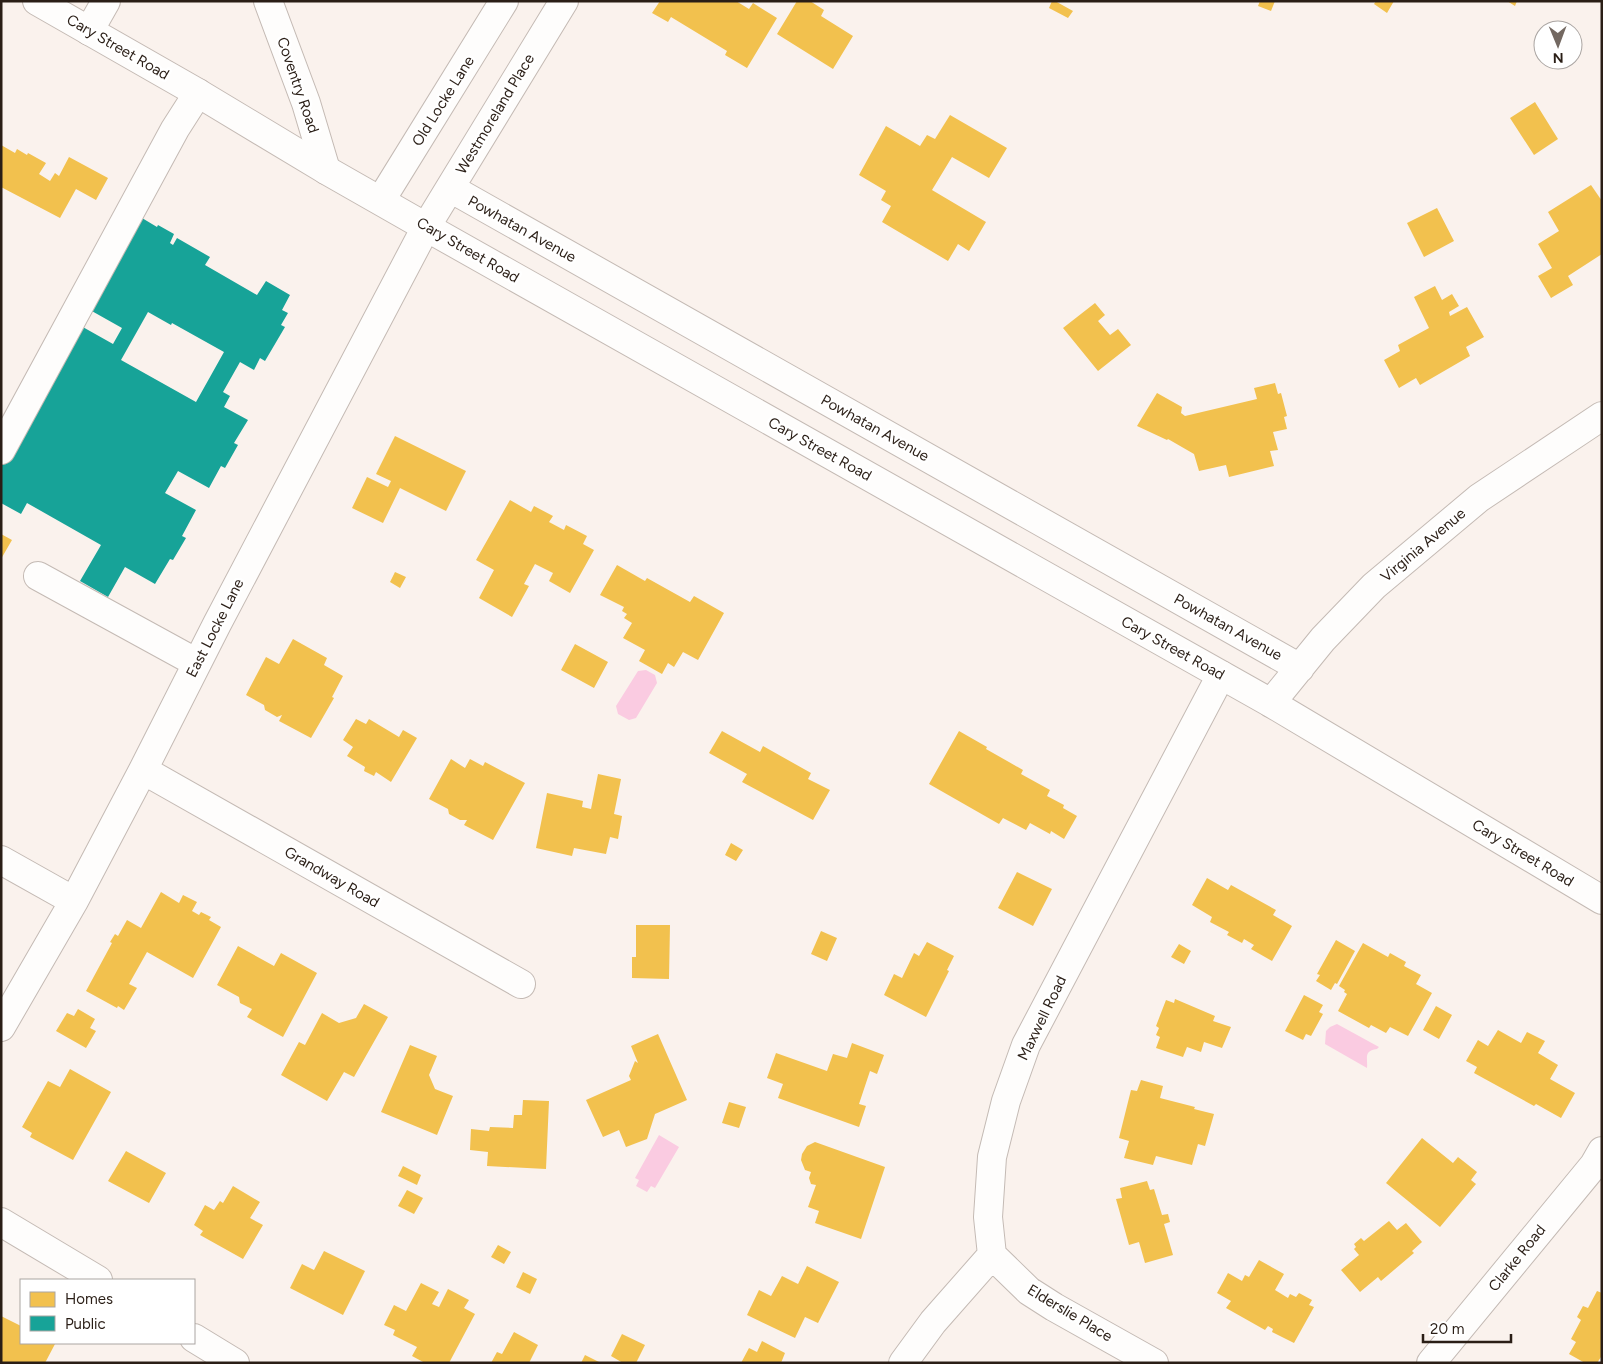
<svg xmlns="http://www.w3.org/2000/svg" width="1603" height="1364" viewBox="0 0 1603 1364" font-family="Figtree,sans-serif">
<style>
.water{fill:#facbe1}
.homes{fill:#f2c14e}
.public{fill:#17a398;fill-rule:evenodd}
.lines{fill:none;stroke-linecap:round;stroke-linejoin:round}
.minor-casing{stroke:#c4bab4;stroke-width:30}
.major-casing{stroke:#c4bab4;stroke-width:30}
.minor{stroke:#fefdfc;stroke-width:28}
.major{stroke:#fefdfc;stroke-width:28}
.labels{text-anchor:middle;stroke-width:5;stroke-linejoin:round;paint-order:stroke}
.street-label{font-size:15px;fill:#2a1e16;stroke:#fff}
</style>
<rect width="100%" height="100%" fill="#faf2ed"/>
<path class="water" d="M646 670 655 675 657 683 636 718 629 720 618 714 616 706 638 671Z
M1337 1024 1379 1047 1377 1049C1363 1051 1368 1058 1367 1068L1325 1044 1326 1031 1330 1027Z
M659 1135 679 1147 655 1188 651 1186 647 1192 636 1186 639 1180 635 1178Z"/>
<path class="homes" d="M660 1H736L749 9 753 3 777 18 747 68 725 55 727 51 671 17 668 22 652 13Z
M797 1H810L824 10 821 16 853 36 833 69 777 34Z
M1052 1H1055L1073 11 1068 18 1049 8Z
M1260 1H1275L1271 11 1258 6Z
M1376 1H1394L1387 13 1374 4Z
M1507 1H1517L1515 6Z
M1535 102 1558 139 1534 155 1510 118Z
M950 115 1007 148 989 178 952 157 932 190 986 222 969 251 958 244 948 261 882 222 891 206 881 200 886 191 859 175 886 126 920 146 927 135 935 139Z
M1 145 15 153 17 149 27 155 28 153 46 163 39 174 50 181 55 173 59 176 69 157 108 178 96 200 76 189 60 218 1 187Z
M1591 185 1602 201V254L1568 276 1573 285 1551 298 1538 276 1552 268 1538 244 1559 231 1548 212Z
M1437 208 1454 241 1424 257 1407 223Z
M1435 286 1442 300 1452 294 1459 306 1449 312 1450 316 1467 307 1484 337 1466 347 1470 356 1420 385 1416 378 1399 388 1384 360 1400 351 1398 345 1429 328 1414 297Z
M1095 303 1105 315 1098 321 1110 335 1118 329 1131 345 1098 371 1063 328Z
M1275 383 1278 394 1281 393 1287 416 1284 417 1287 429 1273 432 1278 450 1270 451 1274 466 1229 477 1226 465 1199 471 1194 454 1168 439 1167 440 1137 426 1157 393 1182 407 1181 413 1185 416 1257 399 1254 388Z
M395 436 466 471 446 511 400 488 383 523 352 508 367 477 388 487 391 481 376 474Z
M510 500 531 512 534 506 553 516 549 522 564 530 566 525 587 536 583 544 594 550 570 593 549 581 553 573 535 564 524 584 529 586 512 617 479 598 494 570 476 560Z
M1 534 12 540 1 559Z
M617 565 645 581 647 578 690 602 694 596 724 613 698 660 683 652 674 667 668 663 662 674 639 661 645 650 623 638 632 623 624 618 627 614 622 611 624 607 600 595Z
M395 572 406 577 400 588 390 582Z
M293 639 327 658 324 665 343 676 332 697 334 698 311 738 279 721 282 715 277 717 265 710 264 705 246 695 266 657 279 664Z
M575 644 608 662 594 688 561 670Z
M356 719 366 724 369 719 399 737 403 730 417 738 391 782 376 772 374 776 364 771 365 767 347 756 353 747 343 740Z
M722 731 760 752 763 746 811 773 808 779 830 790 813 820 742 782 747 774 709 753Z
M959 731 987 747 986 749 1023 770 1021 774 1050 790 1047 796 1064 805 1063 808 1077 816 1064 839 1051 831 1050 834 1030 823 1026 830 1003 818 999 824 929 784Z
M451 759 465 768 470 759 483 766 485 762 525 783 493 840 464 825 467 820H460L449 814 448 809 429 799Z
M598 774 621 779 614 814 622 816 618 839 610 837 606 854 574 848 572 856 536 848 547 793 583 801 582 807 591 809Z
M731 843 743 850 736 861 725 855Z
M1017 872 1052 889 1033 926 998 908Z
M1207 878 1228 890 1231 885 1276 910 1273 915 1292 926 1272 961 1251 949 1254 945 1244 939 1242 943 1227 935 1229 932 1210 922 1212 917 1192 905Z
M161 892 179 903 183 895 197 902 192 911 199 915 201 912 211 917 209 920 221 927 193 978 147 952 129 984 137 988 124 1010 118 1006 117 1008 86 991 112 943 110 942 115 934 118 936 127 920 141 928Z
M636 925H670L669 979 632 978V957H636Z
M821 931 837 938 827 961 811 954Z
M1336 940 1355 951 1337 984 1335 983 1331 990 1316 981 1320 975 1317 974Z
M927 942 954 956 947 970 949 971 926 1017 884 995 894 974 902 978 914 953 919 956Z
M1363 943 1388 957 1390 953 1406 962 1404 966 1421 975 1416 984 1432 993 1408 1036 1390 1027 1386 1033 1371 1025 1369 1028 1338 1011 1347 994 1344 992 1345 990 1339 986Z
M1179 944 1191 951 1184 964 1171 957Z
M238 946 274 966 281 953 317 973 283 1037 247 1017 252 1009 240 1003 239 997 217 985Z
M1304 995 1323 1005 1319 1012 1323 1014 1311 1036 1306 1034 1303 1040 1285 1031Z
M1175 999 1215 1016 1213 1021 1231 1027 1222 1048 1204 1042 1201 1052 1187 1047 1183 1057 1156 1048 1160 1037 1156 1035 1159 1028 1156 1026 1166 1000 1174 1003Z
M364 1004 388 1017 354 1077 344 1072 327 1101 281 1075 299 1042 305 1045 322 1013 339 1023 356 1018Z
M1436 1006 1452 1015 1439 1039 1423 1030Z
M78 1009 95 1019 90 1028 96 1031 86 1048 56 1031 67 1013 74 1016Z
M1498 1030 1521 1043 1527 1032 1545 1041 1538 1053 1558 1065 1550 1079 1575 1093 1561 1118 1536 1104 1534 1106 1474 1073 1477 1067 1466 1061 1478 1040 1488 1046Z
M658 1034 687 1100 655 1114 647 1139 626 1147 619 1130 603 1137 586 1100 631 1080 629 1076 635 1061 638 1063 631 1046Z
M852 1043 884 1055 877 1074 870 1071 859 1104 866 1106 859 1127 778 1098 783 1084 767 1078 776 1053 827 1071 833 1054 847 1058Z
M410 1045 437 1056 429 1075 435 1089 453 1096 437 1135 381 1112Z
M70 1069 111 1092 73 1160 30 1137 32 1133 22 1127 48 1081 60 1087Z
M1141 1080 1163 1086 1160 1098 1195 1107 1194 1109 1214 1114 1205 1146 1198 1144 1192 1165 1156 1156 1153 1165 1124 1158 1129 1141 1119 1138 1131 1090 1137 1091Z
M523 1100 549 1101 546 1169 487 1166 488 1152 470 1150 471 1129 489 1131 490 1127 513 1128 514 1115H522Z
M729 1102 746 1107 739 1128 722 1123Z
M1422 1138 1453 1163 1458 1157 1477 1172 1471 1180 1476 1184 1440 1227 1386 1183Z
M815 1142 885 1167 861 1239 815 1223 819 1211 808 1207 816 1185 811 1184 809 1178 811 1172 805 1170 801 1160 802 1154 807 1146Z
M126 1151 166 1173 149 1203 108 1181Z
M403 1166 421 1175 417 1185 398 1176Z
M1147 1181 1150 1190 1154 1189 1162 1215 1168 1214 1170 1222 1164 1224 1173 1255 1145 1263 1139 1242 1129 1245 1116 1199 1122 1198 1120 1188Z
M233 1186 260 1202 250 1218 263 1225 243 1259 200 1235 203 1231 194 1225 205 1205 214 1210 220 1201 223 1203Z
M407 1190 423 1198 414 1214 398 1206Z
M1389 1221 1397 1230 1406 1223 1422 1242 1412 1251 1414 1253 1381 1281 1378 1277 1360 1292 1341 1270 1359 1255 1354 1249 1356 1247 1354 1244 1361 1238 1364 1241Z
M498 1245 511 1252 504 1264 491 1257Z
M324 1251 365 1271 343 1315 290 1288 302 1264 314 1270Z
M1259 1260 1284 1274 1275 1290 1288 1298 1290 1294 1296 1297 1299 1293 1312 1300 1309 1305 1314 1307 1294 1343 1272 1332 1273 1329 1268 1326 1265 1330 1226 1308 1231 1301 1217 1293 1228 1273 1242 1281 1245 1275 1249 1277Z
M807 1266 839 1282 818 1323 805 1317 795 1338 747 1315 759 1290 771 1296 782 1276 798 1284Z
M523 1272 537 1279 530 1294 516 1287Z
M421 1283 439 1292 432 1304 439 1307 448 1289 469 1300 464 1308 475 1314 449 1363H425L412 1356 417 1347 393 1335 395 1330 384 1325 394 1305 406 1311Z
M1597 1291 1602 1293V1358L1601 1357 1597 1363H1585L1569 1354 1576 1342 1571 1339 1581 1320 1577 1317 1583 1306 1588 1308Z
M1 1316 21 1326V1343L55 1344 45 1363H1Z
M514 1332 538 1345 529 1363H491L497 1352 502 1354Z
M622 1334 645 1345 636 1363H623L611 1356Z
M762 1341 785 1353 781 1363H741L749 1348 757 1352Z
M585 1355 601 1363H581Z"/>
<path class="public" d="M142 218 157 227 158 225 174 234 170 243 173 245 177 238 210 257 205 265 257 295 266 281 290 295 282 310 288 313 281 325 285 327 265 361 260 358 254 370 240 362 223 392 230 396 224 407 248 420 234 443 238 445 225 468 221 466 209 488 178 471 165 493 196 510 182 536 186 538 173 560 170 559 155 584 125 567 108 597 80 581 101 545 27 503 21 514 1 503V467L81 326 113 344 122 328 90 310ZM148 312 171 325 172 323 224 352 196 402 121 360Z"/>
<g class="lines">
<defs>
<path id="minor" d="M268 1 306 103 326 170
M89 31 106 1
M450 188 1300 668
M381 200 504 1
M1 450 175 129 198 93
M38 576 197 663
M1271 703 1323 639 1374 586 1479 498 1602 416
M143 770 521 984
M1 860 74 901
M1 1027 74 901 143 770 217 624 426 227 564 1
M1 1222 98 1280
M992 1255 1029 1291 1054 1307 1154 1363
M194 1338 235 1363
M903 1363 933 1322 992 1255 988 1217 992 1157 1006 1101 1026 1045 1221 675
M1431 1363 1594 1165 1602 1151"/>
<path id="major" d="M37 1 198 93 326 170 426 227 1271 703 1602 900"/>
</defs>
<use href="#minor" class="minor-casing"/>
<use href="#major" class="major-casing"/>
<use href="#minor" class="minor"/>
<use href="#major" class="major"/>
</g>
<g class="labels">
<g class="street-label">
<text transform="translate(118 47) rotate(30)" y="5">Cary Street Road</text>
<text transform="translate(298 85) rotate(71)" y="5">Coventry Road</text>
<text transform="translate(443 101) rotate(-58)" y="5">Old Locke Lane</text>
<text transform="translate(495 114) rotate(-59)" y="5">Westmoreland Place</text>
<text transform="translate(522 229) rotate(29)" y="5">Powhatan Avenue</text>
<text transform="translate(468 250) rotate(30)" y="5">Cary Street Road</text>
<text transform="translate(875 428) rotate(29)" y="5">Powhatan Avenue</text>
<text transform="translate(820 449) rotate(29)" y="5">Cary Street Road</text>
<text transform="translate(1423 545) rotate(-40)" y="5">Virginia Avenue</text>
<text transform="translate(1228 627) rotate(29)" y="5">Powhatan Avenue</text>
<text transform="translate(215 628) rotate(-63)" y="5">East Locke Lane</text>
<text transform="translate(1173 648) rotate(29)" y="5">Cary Street Road</text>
<text transform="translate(1523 853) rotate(31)" y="5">Cary Street Road</text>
<text transform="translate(332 877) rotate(30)" y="5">Grandway Road</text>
<text transform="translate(1042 1018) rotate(-64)" y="5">Maxwell Road</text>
<text transform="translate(1517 1258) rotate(-51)" y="5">Clarke Road</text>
<text transform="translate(1070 1313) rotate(31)" y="5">Elderslie Place</text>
</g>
</g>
<rect width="1603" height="1364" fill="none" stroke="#2a1e16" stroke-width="5"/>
<rect x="20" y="1279" width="175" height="65" fill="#ffffff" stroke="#aaa5a2"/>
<rect x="30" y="1292" width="25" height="15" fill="#f2c14e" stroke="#aaa5a2"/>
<text x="65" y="1304" font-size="15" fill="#2a1e16">Homes</text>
<rect x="30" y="1316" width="25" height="15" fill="#17a398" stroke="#aaa5a2"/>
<text x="65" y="1329" font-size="15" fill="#2a1e16">Public</text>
<g transform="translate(1558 45) rotate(179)"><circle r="24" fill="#ffffff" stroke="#aaa5a2"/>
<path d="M0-4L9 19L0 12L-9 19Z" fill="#736861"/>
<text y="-8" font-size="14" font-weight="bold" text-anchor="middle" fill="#2a1e16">N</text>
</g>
<path d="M1423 1334v8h88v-8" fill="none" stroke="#2a1e16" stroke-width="2.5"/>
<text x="1430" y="1334" font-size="15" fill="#2a1e16" stroke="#ffffff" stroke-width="4" paint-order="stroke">20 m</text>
</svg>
